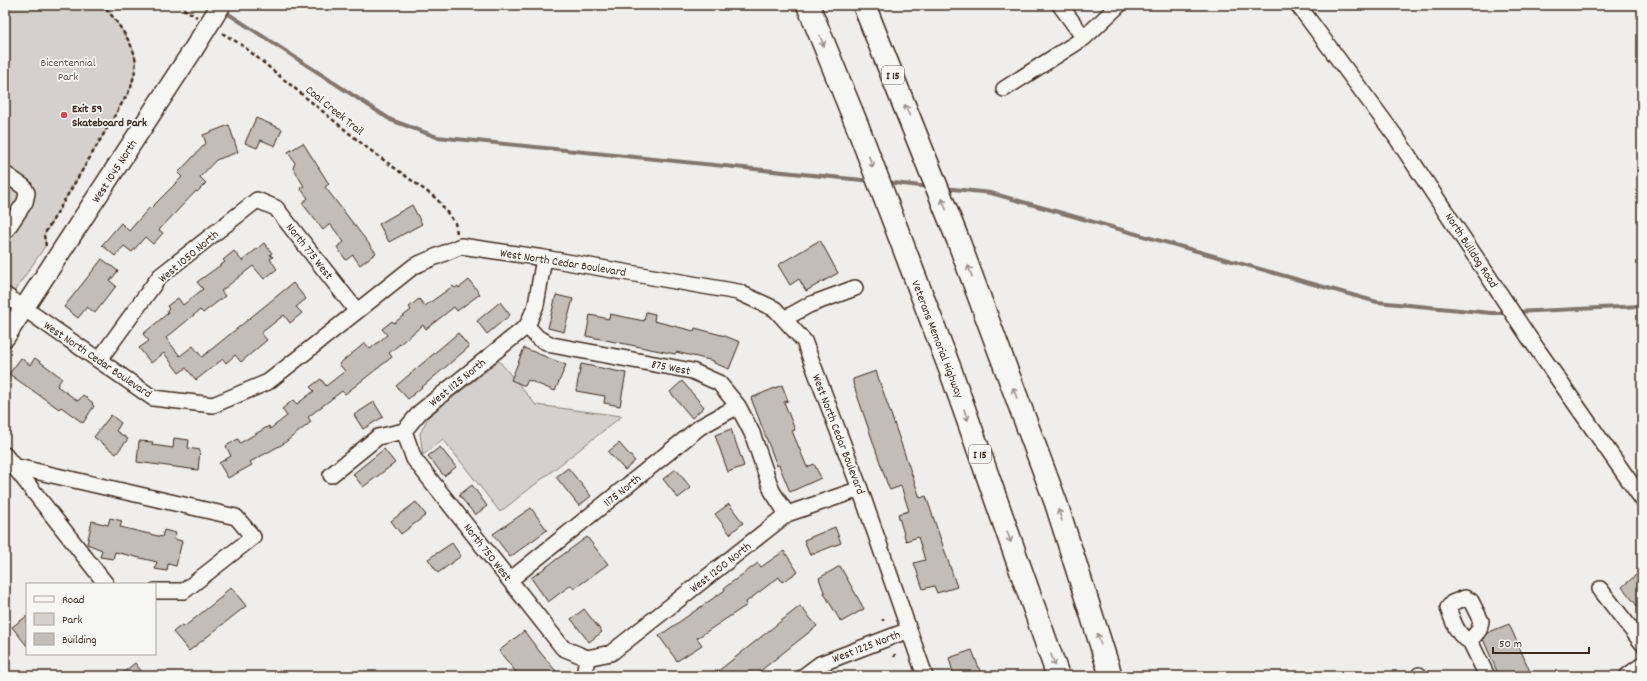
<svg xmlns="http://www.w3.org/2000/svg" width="1647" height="681" viewBox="0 0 1647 681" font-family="Dekko,sans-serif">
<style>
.green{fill:#d4d1cc;stroke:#887e75}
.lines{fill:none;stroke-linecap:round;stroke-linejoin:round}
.stream{stroke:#81766d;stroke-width:4}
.building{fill:#c2bdb7;stroke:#3b2a1e}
.minor-casing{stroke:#3b2a1e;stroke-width:18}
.major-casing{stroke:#3b2a1e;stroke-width:22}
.highway-casing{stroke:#3b2a1e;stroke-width:25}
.path{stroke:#3b2a1e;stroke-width:2.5;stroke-dasharray:4 3;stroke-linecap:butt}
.minor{stroke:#f6f6f2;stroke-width:15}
.major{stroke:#f6f6f2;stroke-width:19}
.highway{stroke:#f6f6f2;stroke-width:22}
.major-bridge-casing{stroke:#3b2a1e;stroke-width:22;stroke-linecap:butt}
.major-bridge{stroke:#f6f6f2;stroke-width:19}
.oneway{stroke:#989088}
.poi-dot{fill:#d1495b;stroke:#f6f6f2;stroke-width:1.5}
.labels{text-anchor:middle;stroke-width:3.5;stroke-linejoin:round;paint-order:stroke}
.shield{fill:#f6f6f2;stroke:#73675e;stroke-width:1}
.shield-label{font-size:11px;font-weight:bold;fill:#3b2a1e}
.park-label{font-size:12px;fill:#61544a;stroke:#f6f6f2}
.poi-label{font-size:12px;font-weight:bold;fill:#3b2a1e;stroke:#f6f6f2;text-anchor:start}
.street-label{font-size:12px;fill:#3b2a1e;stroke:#f6f6f2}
</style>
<rect width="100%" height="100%" fill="#efeeea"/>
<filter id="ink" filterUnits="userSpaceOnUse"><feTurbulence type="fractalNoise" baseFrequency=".025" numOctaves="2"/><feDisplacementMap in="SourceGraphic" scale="8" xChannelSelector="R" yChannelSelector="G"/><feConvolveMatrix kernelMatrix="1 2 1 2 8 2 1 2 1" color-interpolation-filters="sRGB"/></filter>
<g filter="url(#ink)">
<path class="green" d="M5 5H103C113 16 133 43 135 57 137 67 133 78 131 88L44 235 46 245 5 305Z
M499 361 536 405 622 416 500 512 443 439 423 455 420 434 428 417Z"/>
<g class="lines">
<path class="stream" d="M224 11 391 120 437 137 872 181
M886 182 929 187
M944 188 991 193 1377 302 1491 313H1507
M1516 312 1642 306"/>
</g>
<path class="building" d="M256 118 282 129 275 146 261 140 257 148 245 143Z
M229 125 238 152 216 160 200 177 206 183 197 192 196 191 159 230 163 233 153 244 145 237 132 252 124 246 115 256 102 245 121 223 129 231 150 207 151 208 182 177 178 173 206 143 203 135Z
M303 143 329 184 325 187 376 253 360 265 353 255 346 260 337 247 344 242 330 224 323 230 302 203 308 198 300 188 304 186 293 168 295 163 288 152Z
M412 205 422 224 389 242 379 224Z
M820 240 838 273 806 291 799 279 790 285 778 265Z
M264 243 272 253 270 255 273 257 270 259 277 269 264 279 253 266 221 291 225 296 203 313 200 310 166 338 180 356 193 346 202 357 293 283 306 299 296 307 302 313 290 323 284 315 261 333 267 340 241 362 235 355 226 363 223 359 196 380 186 368 179 373 164 353 151 363 139 348 149 341 143 334 168 313 167 311 169 309 167 306 178 298 183 305 203 289 197 282 225 262 223 260 234 251 242 261Z
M102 259 118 271 110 281 116 286 95 313 87 307 78 318 64 307Z
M469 280 480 294 457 311 454 307 426 329 423 325 389 353 392 357 345 394 342 391 308 417 311 422 283 444 250 462 252 465 228 478 219 463 231 456 226 446 238 439 240 443 269 426 270 429 287 416 282 409 293 400 297 404 314 391 310 387 321 379 326 386 345 371 339 364 365 343 370 349 387 335 382 329 392 321 394 323 411 310 409 307 419 299 425 306 453 286 455 288 458 286 459 288Z
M556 295 573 299 564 332 548 328Z
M500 302 510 315 487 334 477 321Z
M646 312 655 314 654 321 694 331 695 328 725 336 740 342 729 369 714 363V361L676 352 675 354 586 336 590 315 609 319 610 314 644 321Z
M458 333 469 347 408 399 396 386Z
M524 348 566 365 555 391 528 380 525 386 511 380Z
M21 358 30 365 35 358 62 378 57 386 78 401 83 395 93 403 92 404 94 406 83 423 61 407 59 409 9 374Z
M581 364 626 373 620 406 604 403 605 396 576 391Z
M876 371 920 498 926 496 957 587 937 593 934 586 923 589 914 563 925 560 918 537 906 541 898 514 909 511 901 486 890 490 888 486 853 383V379Z
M682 381 704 407 692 418 670 392Z
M782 385 788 401 784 402 795 430 792 431 807 467 814 464 821 478 790 492 779 465 777 466 751 398Z
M374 402 383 417 363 429 354 415Z
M111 415 121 423 116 431 128 439 116 454 94 437Z
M731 429 744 466 728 472 715 435Z
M174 438 189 440 188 448 200 450 198 470 137 462 139 441 153 442 152 445 173 448Z
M619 443 635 461 625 470 608 452Z
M440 447 456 467 444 476 428 456Z
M384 449 395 463 363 487 353 474Z
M568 468 591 496 579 506 556 477Z
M676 469 691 488 678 498 663 479Z
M472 485 487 506 475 515 459 495Z
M416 502 426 515 401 534 391 521Z
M729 504 743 523 730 534 715 514Z
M531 508 547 530 510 557 493 534Z
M110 518 122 521 120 527 162 537 164 530 176 533 174 539 182 541 176 566 168 564 167 571 155 569 157 562 115 552 113 559 100 557 102 550 87 544 92 521 108 525Z
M835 527 841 543 810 555 804 540Z
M587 537 608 564 574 589 571 585 548 602 531 578Z
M452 543 461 556 438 573 428 559Z
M784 551 798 572 782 582 779 577 746 602 747 605 697 638 702 645 677 661 659 636 725 590 724 588 758 563 761 567Z
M840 566 864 609 841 622 825 595 819 578Z
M1642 570V612L1622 587Z
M231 587 246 606 189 651 173 632 182 625 184 627 224 595 223 594Z
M800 606 817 626 774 660 754 676H712Z
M584 609 602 632 589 642 571 619Z
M27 616V646L12 627Z
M1509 624 1532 676H1499L1483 639 1487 633Z
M524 631 540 652 560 676H519L499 651Z
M972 650 982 676H954L949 658Z
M135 663 145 676H119Z"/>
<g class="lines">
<defs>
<path id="minor" d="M1060 5 1084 38 1119 5
M1298 5 1396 137 1528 336 1642 499
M1004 89 1084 38
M5 174 24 187 27 193 25 202 5 232
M5 295 153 398 213 405 268 382 414 266 461 246 544 258 738 292 775 309 804 341 860 489 925 676
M784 319 809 305 855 288
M527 326 538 338 552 345 692 371 719 383 738 406 752 433 772 491 787 514
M99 360 160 276 257 200 276 208 356 310
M404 431 414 459 563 648 587 658
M5 455 106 584
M13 466 236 517 253 537 184 591H155
M331 475 378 437 404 431 420 412 527 326 536 305 544 258
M510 580 700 427 738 406
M1600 589 1642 643
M1470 641 1479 630 1481 621 1471 601 1465 598 1452 603 1448 608C1453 620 1457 637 1470 641L1487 676
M587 658 611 653 787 514 860 489
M1419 675V676
M584 676 587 658
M804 676 820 664 909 630
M1627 676 1642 665"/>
<path id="major" d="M5 337 193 50"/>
<path id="highway" d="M808 5 857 125 950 369 1058 676
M864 5 958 240 1056 503 1111 676"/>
</defs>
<use href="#minor" class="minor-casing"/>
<use href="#major" class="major-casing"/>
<use href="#highway" class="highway-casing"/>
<path class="path" d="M177 5 197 17
M222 33 242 45 366 147 437 199 455 223 457 233
M46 246 44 235 131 88C133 78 137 67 135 57 133 43 113 16 103 5
M883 619V621
M894 657 895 654"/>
<use href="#minor" class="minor"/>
<use href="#major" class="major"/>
<use href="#highway" class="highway"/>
<defs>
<path id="major-bridge" d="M193 50 221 5"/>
</defs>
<use href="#major-bridge" class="major-bridge-casing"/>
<use href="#major-bridge" class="major-bridge"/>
</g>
<defs><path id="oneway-shaft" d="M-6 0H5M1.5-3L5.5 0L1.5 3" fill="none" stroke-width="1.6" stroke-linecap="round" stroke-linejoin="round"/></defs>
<g class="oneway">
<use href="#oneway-shaft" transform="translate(822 41) rotate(68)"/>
<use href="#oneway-shaft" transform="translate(907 110) rotate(-112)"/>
<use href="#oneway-shaft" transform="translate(871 162) rotate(69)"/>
<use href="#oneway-shaft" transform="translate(944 204) rotate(-111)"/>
<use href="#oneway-shaft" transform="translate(970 271) rotate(-110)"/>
<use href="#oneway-shaft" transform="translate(1015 393) rotate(-110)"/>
<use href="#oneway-shaft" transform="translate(966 415) rotate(71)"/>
<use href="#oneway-shaft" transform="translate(1060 515) rotate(-108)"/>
<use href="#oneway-shaft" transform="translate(1009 537) rotate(71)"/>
<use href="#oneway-shaft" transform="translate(1099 639) rotate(-108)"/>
<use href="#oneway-shaft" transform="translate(1053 660) rotate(71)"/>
</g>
</g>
<circle class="poi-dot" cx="64" cy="115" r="4"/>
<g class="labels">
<g class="shield">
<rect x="882" y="66" width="22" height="18" rx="3"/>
<rect x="969" y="445" width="22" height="18" rx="3"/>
</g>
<g class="shield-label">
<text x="893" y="79">I 15</text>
<text x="980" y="458">I 15</text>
</g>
<g class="park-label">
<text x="68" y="66">Bicentennial<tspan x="68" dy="14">Park</tspan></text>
</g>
<g class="poi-label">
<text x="72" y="112">Exit 59<tspan x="72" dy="14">Skateboard Park</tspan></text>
</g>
<g class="street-label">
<text transform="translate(335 110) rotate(39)" y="4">Coal Creek Trail</text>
<text transform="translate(114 171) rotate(-57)" y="4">West 1045 North</text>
<text transform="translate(1472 250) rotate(57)" y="4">North Bulldog Road</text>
<text transform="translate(310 251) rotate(52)" y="4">North 775 West</text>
<text transform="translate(188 256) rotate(-40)" y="4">West 1050 North</text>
<text transform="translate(563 262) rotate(9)" y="4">West North Cedar Boulevard</text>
<text transform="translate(938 339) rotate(69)" y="4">Veterans Memorial Highway</text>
<text transform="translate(98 359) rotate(34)" y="4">West North Cedar Boulevard</text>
<text transform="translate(671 367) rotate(11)" y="4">875 West</text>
<text transform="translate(457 382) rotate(-39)" y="4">West 1125 North</text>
<text transform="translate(839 434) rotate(69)" y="4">West North Cedar Boulevard</text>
<text transform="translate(622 490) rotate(-39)" y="4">1175 North</text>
<text transform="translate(488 552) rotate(52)" y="4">North 750 West</text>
<text transform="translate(720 567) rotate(-38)" y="4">West 1200 North</text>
<text transform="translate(866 646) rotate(-21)" y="4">West 1225 North</text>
</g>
</g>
<rect width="1647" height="681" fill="none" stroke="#f6f6f2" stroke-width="20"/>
<rect x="10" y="10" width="1627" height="661" fill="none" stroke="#3b2a1e" stroke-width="1.5" filter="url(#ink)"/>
<rect x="26" y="583" width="130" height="72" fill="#f6f6f2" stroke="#aba49d"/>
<rect x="34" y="596" width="20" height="6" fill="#f6f6f2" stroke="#aba49d"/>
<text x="62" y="603" font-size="12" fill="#3b2a1e">Road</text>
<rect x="34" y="613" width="20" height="12" fill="#d4d1cc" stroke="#aba49d"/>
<text x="62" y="623" font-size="12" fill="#3b2a1e">Park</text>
<rect x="34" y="633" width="20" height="12" fill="#c2bdb7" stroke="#aba49d"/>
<text x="62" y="643" font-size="12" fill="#3b2a1e">Building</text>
<path d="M1493 647v6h96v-6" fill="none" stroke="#3b2a1e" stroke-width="2"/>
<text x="1499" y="647" font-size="12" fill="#3b2a1e" stroke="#f6f6f2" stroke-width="3" paint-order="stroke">50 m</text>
</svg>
